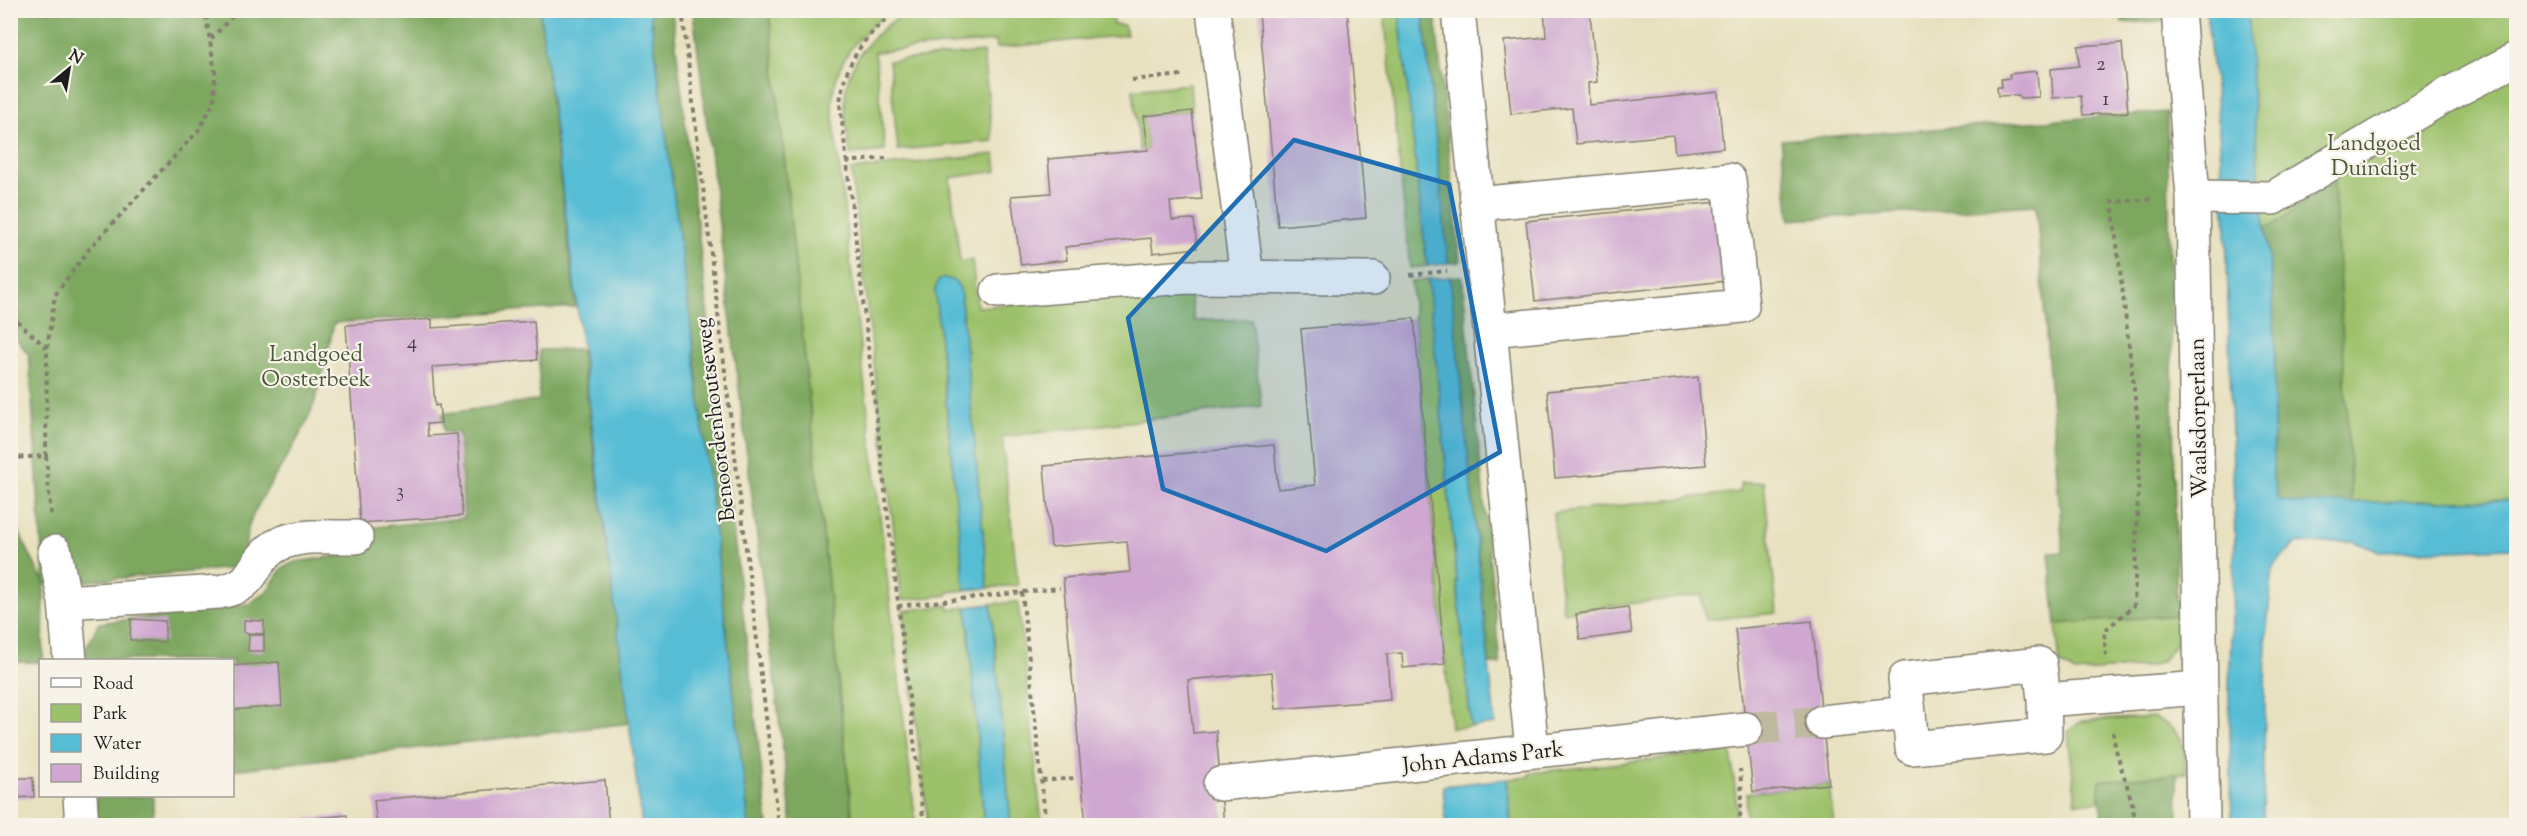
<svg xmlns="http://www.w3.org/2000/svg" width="2527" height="836" viewBox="0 0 2527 836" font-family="'Sorts Mill Goudy',serif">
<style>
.green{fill:#9cc16b;stroke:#5c6e44;stroke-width:1.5}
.forest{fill:#7da75f;stroke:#4c623e;stroke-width:1.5}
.water{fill:#57bdd5;stroke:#3a6c78;stroke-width:1.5}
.building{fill:#cfa7d0}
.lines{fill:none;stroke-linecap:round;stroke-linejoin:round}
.minor-tunnel{stroke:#bfba9f;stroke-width:33;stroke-dasharray:33 16;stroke-linecap:butt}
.minor-casing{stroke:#827e6e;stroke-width:36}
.path{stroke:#827e6e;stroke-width:4;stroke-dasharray:4.5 4.5;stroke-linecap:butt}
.minor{stroke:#fff;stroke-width:33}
.marked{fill:#1f6fb2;fill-opacity:0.2;stroke:#1f6fb2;stroke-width:4.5;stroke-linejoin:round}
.labels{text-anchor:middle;stroke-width:4.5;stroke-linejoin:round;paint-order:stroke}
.number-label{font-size:20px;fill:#493f49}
.park-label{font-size:22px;fill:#495638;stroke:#f7f3e8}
.street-label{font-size:22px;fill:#1c1c1c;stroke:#f7f3e8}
</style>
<rect width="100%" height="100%" fill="#f7f3e8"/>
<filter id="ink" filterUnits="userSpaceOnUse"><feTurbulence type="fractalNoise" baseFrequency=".0167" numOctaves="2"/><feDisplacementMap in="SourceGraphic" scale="12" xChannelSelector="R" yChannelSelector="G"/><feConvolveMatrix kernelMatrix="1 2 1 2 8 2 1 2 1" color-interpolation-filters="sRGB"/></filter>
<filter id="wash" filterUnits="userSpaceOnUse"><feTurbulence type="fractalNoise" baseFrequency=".008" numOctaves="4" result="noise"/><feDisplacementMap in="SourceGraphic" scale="24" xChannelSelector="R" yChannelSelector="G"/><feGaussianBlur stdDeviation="1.35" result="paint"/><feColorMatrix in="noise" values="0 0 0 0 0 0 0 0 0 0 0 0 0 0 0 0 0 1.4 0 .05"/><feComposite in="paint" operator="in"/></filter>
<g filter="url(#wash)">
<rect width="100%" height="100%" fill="#e8e1c0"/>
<path class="green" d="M912 10 1112 11 1113 24 1124 25 1127 35 997 48 996 41 875 52 885 151 850 154C848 138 845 120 845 103 844 62 877 27 912 10Z
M769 11H890C856 37 834 61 832 105L916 825H853Z
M1384 11H1399L1427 266 1410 268Z
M2229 11H2516V532L2243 541Z
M983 52 993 141 898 150 889 61Z
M1190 84 1192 111 1145 116 1148 150 1140 151 1133 90Z
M995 154 997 171 950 178 960 261 972 260 977 307 1189 290 1194 321 1251 319 1261 406 1002 437 1018 585 988 588 960 288 935 289 965 590 948 592 947 595 902 600 851 170Z
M1428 279 1471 727 1451 728 1411 281Z
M1764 482 1777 613 1705 620 1701 595 1563 612 1553 513 1740 492V483Z
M1018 602 1042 825H1011L991 604Z
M948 605 949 609 967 607 984 825H928L903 611Z
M2177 615 2178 642 2162 661 2152 666 2075 673 2060 664 2056 624Z
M2154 717C2185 733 2184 742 2186 773L2099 781 2100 801 2076 803 2068 732 2081 721Z
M1731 751 1737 808 1734 825H1511L1507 779 1529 777 1530 773Z
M1829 784 1834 825 1745 826 1747 793Z"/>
<path class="forest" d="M11 11H540L576 307 334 323C327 355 321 390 307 421 291 456 265 486 250 522 244 538 249 556 234 568L44 585 43 660 40 662H11V522H14L44 583 29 355 13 335 11 337Z
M650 11H672L768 825H749L690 319Z
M693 11H769L853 825H792Z
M1423 11H1435L1460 262 1448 263Z
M2122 11H2164L2165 21 2122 23Z
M2167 112 2177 615 2056 624 2049 553 2063 552 2036 205 1790 220 1781 140Z
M2334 181 2352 503H2294L2278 499 2273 478C2274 394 2276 311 2265 226H2272Z
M1462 276 1500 664H1489L1450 277Z
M581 349 630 723 233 770 232 660H87L86 648 99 623 249 604 267 591 282 568 295 562 350 554 345 530 464 518 459 433 444 432 442 414 539 400V350Z
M2177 774 2178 825H2102L2099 781Z
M96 796H153V825H98Z"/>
<path class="water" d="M540 11H650L690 319 749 825H642Z
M1399 11H1423L1448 263 1427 266Z
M2206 11H2247L2259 179 2272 280 2275 343 2273 478 2278 499 2294 503 2516 500V548L2382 552 2352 541 2295 544 2273 567 2266 636 2263 825H2232L2229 688 2235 540 2226 227 2217 106Z
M1450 277 1495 724 1471 727 1428 279Z
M945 278 955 281 960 288 988 588 965 590 935 291 938 281Z
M991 604 1011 825H984L967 607Z
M1507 779 1511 825H1446L1443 786Z"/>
<g id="blocks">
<path class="building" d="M1284 10H1347L1366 218 1278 226 1259 13Z
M1544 10H1579V14L1590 13 1597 82 1588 83 1589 105 1718 92 1723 148 1675 153 1673 135 1576 144 1572 108 1511 114 1504 41 1546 37Z
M2122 43 2128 112 2083 115 2081 96 2053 98 2051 69 2079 66 2078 46Z
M2037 71 2039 97 2020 98 2019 95 1998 96 1997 87H2002L2001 79 2010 78 2009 74Z
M1192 111 1202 199 1170 202 1172 220 1194 219 1197 248 1153 253 1151 238 1065 247 1067 260 1021 265 1011 196 1051 193 1048 159 1148 150 1144 116Z
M1718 202 1726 281 1535 301 1526 221Z
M1414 318 1445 664 1403 668 1402 653 1387 654 1390 700 1276 709 1272 672 1188 680 1193 733 1216 731 1224 826H1086L1063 578 1130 572 1127 541 1051 547 1044 466 1274 445 1278 489 1315 485 1301 329Z
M432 319V328L534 321 537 360 432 367 435 406 439 405 441 423 427 424 428 436 457 434 462 516 360 523 346 325Z
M1698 377 1706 465 1555 478 1547 391Z
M1628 607 1632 633 1580 640 1576 614Z
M131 619 165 621V642L130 640Z
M244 620 264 621V634L244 633Z
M1812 621 1829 784 1753 792 1735 629Z
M249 635H264V651H248Z
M279 662 282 706 232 710V666Z
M10 778H33L34 797 10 798Z
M605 780 609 826H377L374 800Z
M347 815 348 826H306V819Z"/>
</g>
</g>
<g filter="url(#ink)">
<use href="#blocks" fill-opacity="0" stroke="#827e6e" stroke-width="1.5"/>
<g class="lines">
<path class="minor-tunnel" d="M1746 729 1822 722"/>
<defs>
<path id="minor" d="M1213 10 1247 277
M1458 10 1532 750
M2178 10 2193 197 2203 826
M2193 197 2273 198 2443 97 2516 59
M1477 204 1729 180 1742 306 1490 330
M998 291 1187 277 1373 278
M55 552 65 602 70 660
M65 602 219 592C256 585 247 571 270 550 291 532 330 538 356 537
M1909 713 1912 748 2045 735 2044 700
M1822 722 1909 713 1905 679 2040 664 2044 700 2201 688
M1220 784 1746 729
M80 796 82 826"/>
</defs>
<use href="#minor" class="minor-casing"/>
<path class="path" d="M682 10 779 826
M901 10C866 30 843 65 840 104L924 826
M211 39 238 10
M1132 80 1182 75
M846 162 886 158
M1410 275 1447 271
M10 315 47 348
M46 456 47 348 55 295 90 248 198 131 214 102 215 72 205 10
M10 458 46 456 51 516
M1022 592 1046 826
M898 606 1060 588
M2106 656 2104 631 2134 606 2140 440 2112 202 2154 199
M2113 732C2116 764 2134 793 2135 826
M1042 781 1075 778
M1739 826 1742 796 1740 769"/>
<use href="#minor" class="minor"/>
</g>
</g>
<path class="marked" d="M1294 140 1449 184 1500 452 1326 551 1163 489 1128 318Z"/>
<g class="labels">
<g class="number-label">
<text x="2101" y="70">2</text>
<text x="2106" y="105">1</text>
<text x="412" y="348">4</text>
<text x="400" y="497">3</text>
</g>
<g class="park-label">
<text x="2374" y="150">Landgoed<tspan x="2374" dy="25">Duindigt</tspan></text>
<text x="316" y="361">Landgoed<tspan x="316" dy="25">Oosterbeek</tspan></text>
</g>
<g class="street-label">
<text transform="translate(2197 418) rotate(-91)" y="8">Waalsdorperlaan</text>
<text transform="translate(714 420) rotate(-97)" y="8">Benoordenhoutseweg</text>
<text transform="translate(1483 756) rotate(-6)" y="8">John Adams Park</text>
</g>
</g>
<rect width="2527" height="836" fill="none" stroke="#f7f3e8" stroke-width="36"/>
<rect x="39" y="659" width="195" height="138" fill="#f7f3e8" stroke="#9f9d96" stroke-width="1.5"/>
<rect x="51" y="678" width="30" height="9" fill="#ffffff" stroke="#9f9d96" stroke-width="1.5"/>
<text x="93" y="689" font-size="18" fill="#1c1c1c">Road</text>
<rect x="51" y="704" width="30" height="18" fill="#9cc16b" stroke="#9f9d96" stroke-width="1.5"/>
<text x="93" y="719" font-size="18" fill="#1c1c1c">Park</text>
<rect x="51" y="734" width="30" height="18" fill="#57bdd5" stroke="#9f9d96" stroke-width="1.5"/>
<text x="93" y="749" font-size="18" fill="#1c1c1c">Water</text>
<rect x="51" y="764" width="30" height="18" fill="#cfa7d0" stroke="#9f9d96" stroke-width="1.5"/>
<text x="93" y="779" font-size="18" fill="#1c1c1c">Building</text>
<g transform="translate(69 69) rotate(30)" stroke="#f7f3e8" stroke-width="4.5" paint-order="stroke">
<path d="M0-4.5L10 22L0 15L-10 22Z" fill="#1c1c1c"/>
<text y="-9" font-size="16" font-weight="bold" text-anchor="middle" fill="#1c1c1c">N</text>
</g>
</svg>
